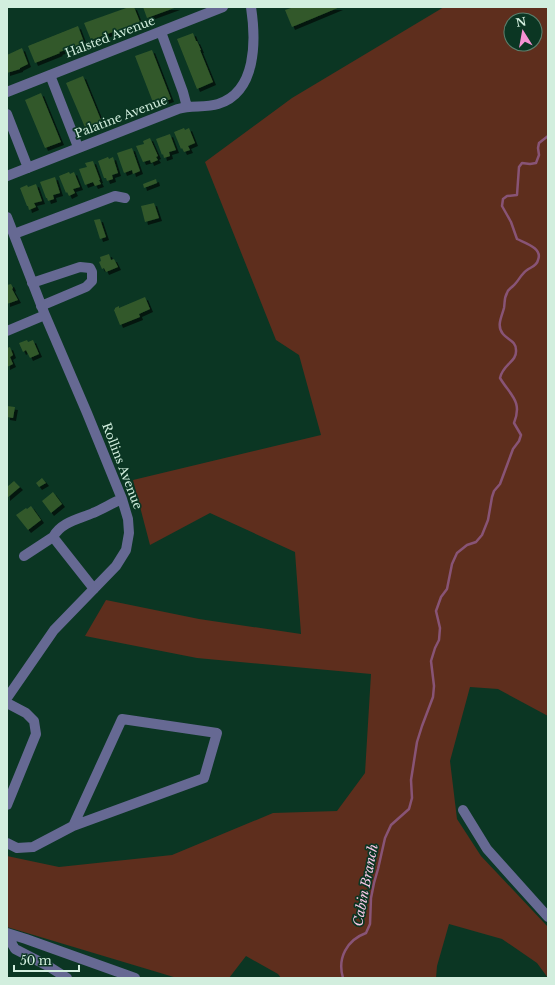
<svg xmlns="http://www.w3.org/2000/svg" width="555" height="985" viewBox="0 0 555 985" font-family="'Libre Baskerville',serif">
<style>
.green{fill:#5e2e1d;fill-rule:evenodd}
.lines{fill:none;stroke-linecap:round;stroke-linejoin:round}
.stream{stroke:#885476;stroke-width:2.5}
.building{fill:#32582b;filter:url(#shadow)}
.minor{stroke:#666993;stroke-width:10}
.labels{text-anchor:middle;stroke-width:3.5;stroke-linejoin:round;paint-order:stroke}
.street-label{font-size:12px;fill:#d2eede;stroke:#0b3623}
.water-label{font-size:13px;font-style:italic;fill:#fac9e8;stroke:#0b3623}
</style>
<defs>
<filter id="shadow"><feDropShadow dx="3" dy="3" stdDeviation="0" flood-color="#0009"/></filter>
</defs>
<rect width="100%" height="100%" fill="#0b3623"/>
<path class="green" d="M444 7H548V716L498 689 470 687 450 761 457 819 481 856 548 927V978L537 963 502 939 449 924 437 966 436 978H281L278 974 246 956 229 978H177L7 927V856L59 867 172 855 273 813 337 811 365 773 371 674 197 658 85 636 106 600 199 619 301 634 295 552 210 513 150 545 133 480 321 435 299 355 276 340 205 162 292 98ZM511 20H535V44H511Z"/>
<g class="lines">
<path class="stream" d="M343 978C337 958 347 940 366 933L370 924 371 898 374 883 378 869 385 838 391 825 409 809 412 798 411 780 417 742 422 726 433 697 434 686 431 661 435 648 439 640 440 628 436 611 441 597 447 589 452 564 457 553 467 545 476 542 482 535 488 520 492 497 494 491 500 484 513 449 519 441 521 435 514 423C523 401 510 395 500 378 503 364 517 362 516 350 516 341 508 340 503 334 496 326 502 316 504 308 505 302 504 298 507 293 508 289 510 289 513 286 518 282 521 274 527 270 531 267 537 266 538 260 543 248 525 243 517 239L511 222 502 206 503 199 507 196 517 195 519 167 522 163 530 164 536 163 539 155 538 148 539 143 548 136"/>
</g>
<path class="building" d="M129 7H134L140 22 91 40 84 23Z
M143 7H177L147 18Z
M294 7H340L292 27 285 10Z
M78 26 84 42 76 46V47L59 52 60 53 35 63 28 46Z
M193 33 196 41H197L201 50H200L213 82 197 89 177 39Z
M22 48 28 64 20 68V69L7 73V55Z
M152 50 171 99 154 105 135 56Z
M83 76 103 125 87 132 66 83Z
M41 93 61 142 45 148 25 100Z
M184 128 185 130 189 128 195 143 188 146 190 150 184 152 182 148 181 149 174 132Z
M170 134 176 150 169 152 170 156 164 158 163 154 162 155 156 139Z
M150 138 158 156 156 157 158 160 151 163 150 160 143 162 136 146 144 144 143 141Z
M132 148 140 171 133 174 132 170 124 173 117 153Z
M108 157 109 159 113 157 118 173 112 175 113 179 107 181 106 178H104L98 161Z
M93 161 100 180H99L101 184 95 186 93 182 85 185 79 169 87 167 85 163Z
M69 172 70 174 74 172 80 187 73 189 75 193 69 196 67 192 66 193 59 176Z
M55 177 60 193 53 195 54 199 48 201 47 198H46L40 182Z
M156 179 157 183 144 188 143 184Z
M36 184 42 201 34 203 36 207 29 210 28 206H27L20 188 27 185 28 187Z
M154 203 159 218 145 222 141 206Z
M100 219 106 237 100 239 94 220Z
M109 254 111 260 114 259 118 267 106 272 104 268 102 269 99 262 101 261 100 257Z
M11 284 13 288 12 289 18 300 7 304V285Z
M145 297 150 309 139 314 140 317 120 325 114 310 115 309V308L119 306V308Z
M27 340 28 342 33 340 39 354 30 358 26 350 23 352 19 343Z
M10 347 13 355 10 357 13 364 7 367V348Z
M7 406 15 407 13 418 7 417Z
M42 478 46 483 39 487 36 483Z
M14 481 20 487 7 498V487Z
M53 492 62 504 51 513 42 501Z
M31 506 41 520 28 530 16 515 26 508 27 509Z"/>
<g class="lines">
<path class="minor" d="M161 32 183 92 187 107
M50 75 78 147
M7 92 223 7
M7 114 28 168
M7 176 178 109C191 105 205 108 218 104 257 92 256 40 251 7
M7 217 45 315 87 413 122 499 128 519 129 533 126 550 116 566 54 630 7 698
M14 234 115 196 125 198
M32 283 80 267 90 268 92 272V281L86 287 41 306
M7 331 45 315
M53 537C61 522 79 519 93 513 103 509 112 503 122 499
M24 556 53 537 94 589
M7 703 26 713 34 721 36 734 7 805
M463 810 487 849 548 917
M7 843 17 848 33 847 73 826 204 778 217 733 122 719 73 826
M7 933 26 939 135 978
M10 934 12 944 15 949 48 966 67 978"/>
</g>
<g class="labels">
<g class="street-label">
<text transform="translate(110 37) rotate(-21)" y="4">Halsted Avenue</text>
<text transform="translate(121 117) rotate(-21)" y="4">Palatine Avenue</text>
<text transform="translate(122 466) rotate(69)" y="4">Rollins Avenue</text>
</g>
<g class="water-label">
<text transform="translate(365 885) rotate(-79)" y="5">Cabin Branch</text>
</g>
</g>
<rect width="555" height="985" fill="none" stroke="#d2eede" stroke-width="16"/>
<g transform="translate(523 32) rotate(349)"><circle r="19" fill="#0b3623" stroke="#5b806e"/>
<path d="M0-3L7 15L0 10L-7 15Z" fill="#f491d3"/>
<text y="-6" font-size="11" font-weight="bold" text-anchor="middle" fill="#d2eede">N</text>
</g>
<path d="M14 965v6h65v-6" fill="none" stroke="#d2eede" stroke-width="2"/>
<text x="20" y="965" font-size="12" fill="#d2eede" stroke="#0b3623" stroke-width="3" paint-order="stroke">50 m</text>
</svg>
